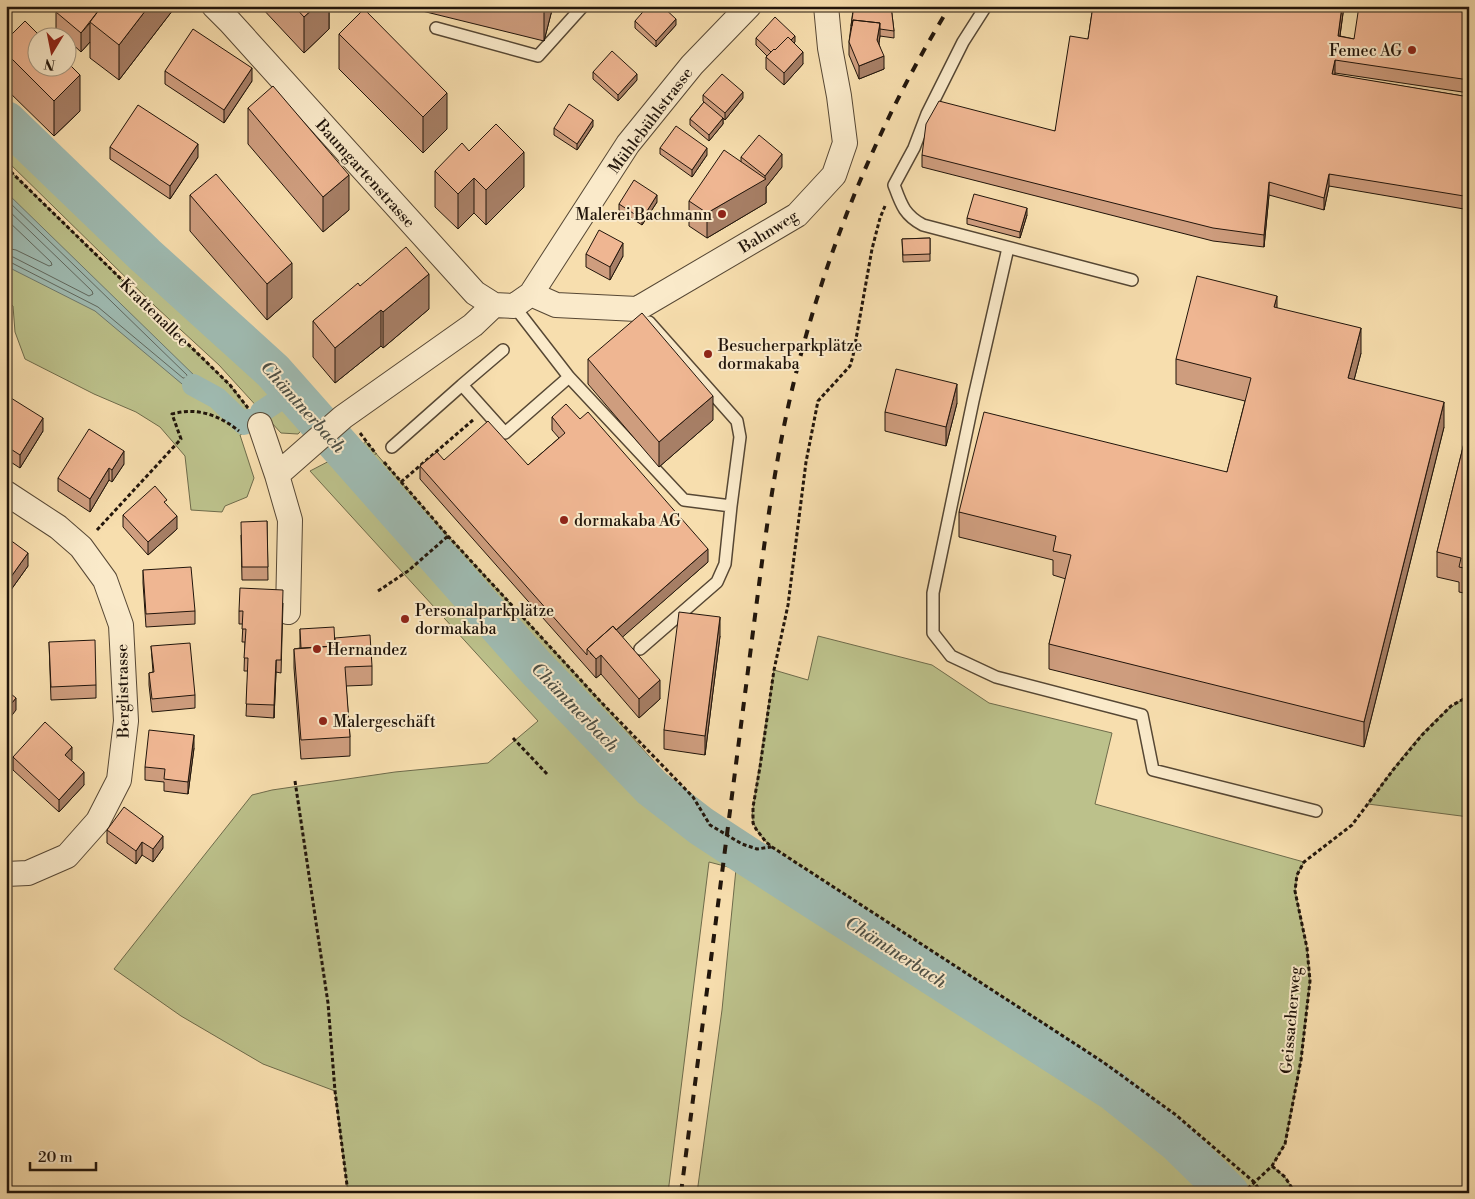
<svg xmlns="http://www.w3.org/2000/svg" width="1475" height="1199" viewBox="0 0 1475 1199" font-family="'Libre Bodoni',serif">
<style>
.green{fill:#bcc18b;stroke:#6e6b4b}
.water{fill:#9fbbb2;stroke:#6d796f}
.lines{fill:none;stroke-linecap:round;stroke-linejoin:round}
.shore{stroke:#60685e;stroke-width:1}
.canal{stroke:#9fbbb2;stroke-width:22}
.river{stroke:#9fbbb2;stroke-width:40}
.lane-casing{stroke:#564734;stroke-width:14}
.street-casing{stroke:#564734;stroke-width:26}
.path{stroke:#21150b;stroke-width:3;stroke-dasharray:4 2.5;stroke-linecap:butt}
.lane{stroke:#faeaca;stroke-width:11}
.street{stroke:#faeaca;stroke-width:24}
.rail{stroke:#21150b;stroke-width:4;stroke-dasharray:9 9;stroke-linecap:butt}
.wall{fill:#ce9d7e;stroke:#21150b}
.shaded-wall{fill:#a77f66;stroke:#21150b}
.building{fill:#efb692;stroke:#21150b}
.poi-dot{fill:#8f2418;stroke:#faeaca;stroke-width:2}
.labels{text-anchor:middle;stroke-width:4;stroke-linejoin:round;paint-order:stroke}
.poi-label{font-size:16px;fill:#21150b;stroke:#faeaca;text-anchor:start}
.street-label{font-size:16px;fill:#21150b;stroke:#faeaca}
.water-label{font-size:18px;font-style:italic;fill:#4d4f45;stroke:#faeaca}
</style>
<rect width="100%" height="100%" fill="#f7deae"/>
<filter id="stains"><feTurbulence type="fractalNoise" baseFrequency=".004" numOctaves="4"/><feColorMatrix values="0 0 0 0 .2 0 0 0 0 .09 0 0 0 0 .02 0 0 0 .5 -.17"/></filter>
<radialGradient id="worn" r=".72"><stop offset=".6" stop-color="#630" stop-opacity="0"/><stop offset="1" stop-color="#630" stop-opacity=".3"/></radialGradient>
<path class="green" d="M6 121 145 255 273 371 313 418 298 434 281 433 219 365 156 307 6 160Z
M6 167 230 385 260 425 240 435 254 478 247 497 225 506 222 512 191 510 185 456 160 427 136 412 94 394 25 359 15 332 13 306 6 301Z
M366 442 448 536 601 702 710 825 742 844 757 849 772 847C761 838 754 829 752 815L774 670 808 680 818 636 932 665 989 703 1112 733 1095 804 1304 862 1297 875 1295 891 1307 948 1310 981 1301 1060 1285 1144 1272 1166 1285 1177 1295 1193H697L722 1010 736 869 709 862 668 1193H348L335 1091 263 1064 181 1016 114 969 252 795 272 790 395 772 488 763 538 721 310 471Z
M1469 696V817L1368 804C1393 769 1430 715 1469 696Z"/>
<path class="water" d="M6 192 199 380 188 389 95 311 6 266Z"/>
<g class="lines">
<path class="shore" d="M6 199 187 375V378H183L98 307 10 262H6
M6 208 92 291 93 294 89 296 13 257 6 256
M6 219 51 262 52 265 49 266 16 250 6 248"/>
<path class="canal" d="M193 385 217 398 244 424 249 420
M261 412 291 392"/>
<path class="river" d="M6 121 145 255 273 371 537 669 652 788 701 826 733 847 1113 1091 1178 1143 1229 1193"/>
<defs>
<path id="lane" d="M986 6 963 42 927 114 914 148 894 185C901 204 904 215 923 225L1132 280
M436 28 538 56 583 6
M1008 248 973 401 933 593V633L951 656 996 677 1142 715 1153 770 1316 811
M514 306 569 377 684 500 731 506 725 564 717 582 640 649
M649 322 737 421 740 437 731 506
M462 385 503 350
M392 447 462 385 505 433 569 377"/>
<path id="street" d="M214 6 230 22 475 293 494 305 514 306 531 294 628 144 692 65 749 6
M531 294 556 305 637 309 797 215 834 175 845 143 839 96 830 48 826 6
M260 425 277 475 290 520 288 612
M277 475 343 417 473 325 494 305
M6 493 58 527 81 547 105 580 121 625 126 721 119 780 98 821 67 856 28 873 6 874"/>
</defs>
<use href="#lane" class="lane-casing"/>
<use href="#street" class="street-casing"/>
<path class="path" d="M6 167 230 385 248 408
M885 206 880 218 872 249 853 356 850 366 818 401 806 462 788 605 774 670 760 767 753 807V823L756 829 766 842 772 847 1103 1062 1176 1115 1254 1182 1259 1189V1193
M360 433 376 454
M384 462 448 536 601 702 693 797 710 825 742 844 757 849 771 847
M401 482 473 420
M97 530 181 439 172 414C197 407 219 415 239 431
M378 591 408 571 448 536
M513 738 547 774
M295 781 328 1003 335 1091 348 1193
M1272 1166 1285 1177 1295 1193
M1243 1193 1272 1166 1285 1144 1301 1060 1310 981 1307 948 1295 891 1297 875 1304 862 1352 825 1393 770 1422 735 1451 706 1469 696"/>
<use href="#lane" class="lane"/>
<use href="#street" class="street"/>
<path class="rail" d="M681 1193 760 577C768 516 777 454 791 394 823 257 876 126 950 6"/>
</g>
<path class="wall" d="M176 6 119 80 90 58V42L81 52 68 40V38H64L56 31V12Z
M260 6H329V29L304 53Z
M414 6H553L544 41 414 9Z
M840 6H891L894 31V38L880 36 879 43 884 69 859 79 849 55V42L853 10 840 8Z
M1093 6H1344L1340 36 1354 39 1469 6V93L1335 73 1334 75 1469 97V229L1464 228V209L1329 186 1324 210 1269 195 1264 247 1213 241 922 167V155L1055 131 1088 39Z
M635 21 676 25 656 47 635 28Z
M339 34 447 129 423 153 339 69Z
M756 38 795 42 794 43 803 64 784 85 766 69V57L767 56 756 45Z
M6 40 80 111 54 136 6 89Z
M165 71 252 81 224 123 165 84Z
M593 72 637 80 618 101 593 79Z
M703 95 743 98 725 120 723 118V124L709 141 690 125V119L704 102 703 101Z
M248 108 349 210 323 232 248 144Z
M593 126 577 150 554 135V128Z
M110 147 198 157 170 199 110 159Z
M660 148 707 155 692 177 660 154Z
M469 151 524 187 486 225 474 213 458 229 435 207V171Z
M741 157 782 167 766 187V203L707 238 689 226V201L741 162Z
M190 195 292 298 267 320 190 231Z
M657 202 642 225 619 210V204Z
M1027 215 1020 238 967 224V218Z
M930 238V261L903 262 902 239Z
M586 254 623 256 610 280 586 267Z
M360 286 429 309 383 348 381 346 335 383 313 357V321Z
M1277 308 1361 353 1354 380 1444 427 1364 747 1049 669V644L1066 579 1053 575V560L959 537V512L1227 472 1245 401 1176 384V359Z
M588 359 713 420 659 467 588 384Z
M957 403 946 446 885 431V412Z
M6 406 43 431 20 468 6 459Z
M552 417 708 562 622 637 660 699 639 718 601 674 596 678 420 479V466L444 460 528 465 559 438 552 430Z
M1469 423V594L1459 592V582L1437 577V552Z
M124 464 112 482 109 480 90 512 58 491V478Z
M167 505 177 529 148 555 123 527V515Z
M267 521 268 580H242L241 535Z
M6 537 28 566 8 594 6 592Z
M143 570 195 611V624L146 627 143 583Z
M283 603 281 673 276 672 274 718 246 716 248 671H244L245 642H242L243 624H239V611Z
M300 629 335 643 372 666V685L346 686 350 737V756L301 759 294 668V649L300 648Z
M720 636 705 755 664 749V730Z
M49 642 96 685V698L51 700Z
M151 646 195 695V708L152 712 149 685V673L153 672Z
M194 748 188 794 164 791V782L145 780V767Z
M13 757 72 760H71L84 785 59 812 13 770Z
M107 830 163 848 153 862 142 855 136 864 107 843Z"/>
<path class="shaded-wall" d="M149 6H176L119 80V45Z
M316 6H329V29L304 53V17Z
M544 6H553L544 41Z
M1342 6H1344L1338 49V36Z
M676 19V25L656 47V41Z
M90 23V42L81 52V33Z
M880 23V36L877 53V40Z
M795 36V42L775 63V57Z
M803 52V64L784 85V73Z
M884 56V69L859 79V66Z
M1335 60V73L1332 87V74Z
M252 68V81L224 123V110Z
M637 74V80L618 101V95Z
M80 75V111L54 136V101Z
M743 92V98L725 120V113Z
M447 93V129L423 153V117Z
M723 118V124L709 141V135Z
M593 120V126L577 150V144Z
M198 144V157L170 199V186Z
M707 148V155L692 177V170Z
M524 152V187L486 225V190Z
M782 154V167L766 187V203L707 238V213L765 179V176Z
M1329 174V186L1324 210V198Z
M349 175V210L323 232V197Z
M474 178V213L458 229V194Z
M1269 182V195L1264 247V235Z
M657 195V202L642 225V219Z
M1027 208V215L1020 238V232Z
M623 243V256L610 280V267Z
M292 263V298L267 320V284Z
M429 274V309L383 348V312Z
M1277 296V321L1274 307Z
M381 310V346L335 383V348Z
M1361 328V353L1348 403V378Z
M957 384V403L946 446V427Z
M713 396V420L659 467V442Z
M1444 402V427L1364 747V722Z
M43 418V431L20 468V455Z
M124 451V464L112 482V470Z
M109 468V480L90 512V499Z
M177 516V529L148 555V542Z
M708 549V562L601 656V674L596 678V659L590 653Z
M28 553V566L8 594V581Z
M720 617V636L705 755V736Z
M276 660V672L274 718V705Z
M660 680V699L639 718V699Z
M16 698V710L6 723V710Z
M194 735V748L188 794V782Z
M72 747V760L65 767V755Z
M84 772V785L59 812V800Z
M163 836V848L153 862V849Z
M142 842V855L136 864V851Z"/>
<path class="building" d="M60 6H102L81 33 56 12Z
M102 6H149L119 45 90 22Z
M294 6H316L304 17Z
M648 6H662L676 19 656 41 635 21Z
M854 6H891L894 31 880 29V23L853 20 852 26H851Z
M1093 6H1342L1338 36 1354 39 1359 6H1469V80L1335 60 1332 74 1469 97V175H1466L1464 196 1329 174 1324 198 1269 182 1264 235 1213 228 922 155 926 124 939 101 1055 131 1070 36 1088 39Z
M364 9 447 93 423 117 339 34Z
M775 17 795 36 791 40 788 37 775 50 774 49 771 52 756 38Z
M853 20 880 23 877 40 884 56 859 66 849 42Z
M25 21 42 38H38V68H68V63L80 75 54 101 6 53V40Z
M193 29 252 68 224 110 165 71Z
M788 37 803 52 784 73 766 57 774 49 775 50Z
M612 51 637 74 618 95 593 72Z
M722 74 743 92 725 113 703 95Z
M273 86 349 175 323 197 248 108Z
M704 102 723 118 709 135 690 119Z
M569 104 593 120 577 144 554 128Z
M138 105 198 144 170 186 110 147Z
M496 124 524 152 486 190 474 178 458 194 435 171 462 143 469 151Z
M676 126 707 148 692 170 660 148Z
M759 135 782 154 765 176 741 157Z
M724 150 766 179 707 213 689 201Z
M216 174 292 263 267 284 190 195Z
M1466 175H1469V194L1464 193Z
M634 180 657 195 642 219 619 204Z
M974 194 1027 208 1020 232 967 218Z
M599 230 623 243 610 267 586 254Z
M930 238V254L903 255 902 239Z
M406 247 429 274 383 312 381 310 335 348 313 321 358 283 360 286Z
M1197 276 1277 296 1274 307 1361 328 1348 378 1444 402 1364 722 1049 644 1071 555 1053 551 1056 536 959 512 984 412 1227 472 1251 378 1176 359Z
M642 313 713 396 659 442 588 359Z
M896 369 957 384 946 427 885 412Z
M11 398 43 418 20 455 6 446V406Z
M566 404 580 419 588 412 708 549 616 630 613 626 587 649V655L420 466 437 452 444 460 488 421 528 465 565 433 552 417Z
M1469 423V569L1459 567 1461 558 1437 552Z
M89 429 124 451 112 470 109 468 90 499 58 478Z
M155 486 167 500 164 502 177 516 148 542 123 515Z
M267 521 268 567H242L241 522Z
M6 537 28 553 8 581 6 580Z
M191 567 195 611 146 614 143 570Z
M240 588 283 590 281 660H276L274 705 246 704 248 658H244L246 629H242L243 611H239Z
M679 612 720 617 705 736 664 730Z
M613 626 660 680 639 699 601 655 596 659 587 649Z
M334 627 335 646 301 648 300 629Z
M370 635 372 666 345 667 350 737 301 740 294 649 335 646V638Z
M95 640 96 685 51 687 49 642Z
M190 643 195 695 152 699 149 673 154 672 151 646Z
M6 690 16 698 6 710Z
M45 722 72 747 65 755 84 772 59 800 13 757Z
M149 730 194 735 188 782 164 779 165 769 145 767Z
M124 807 163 836 153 849 142 842 136 851 107 830Z"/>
<g class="poi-dot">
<circle cx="1412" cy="50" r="5"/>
<circle cx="722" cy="214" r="5"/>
<circle cx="708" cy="354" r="5"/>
<circle cx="564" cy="520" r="5"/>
<circle cx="405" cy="619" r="5"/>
<circle cx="317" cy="649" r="5"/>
<circle cx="323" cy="721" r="5"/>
</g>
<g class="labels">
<g class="poi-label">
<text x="1402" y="56" text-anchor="end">Femec AG</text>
<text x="712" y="220" text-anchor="end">Malerei Bachmann</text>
<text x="718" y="351">Besucherparkplätze<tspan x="718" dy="18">dormakaba</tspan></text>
<text x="574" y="526">dormakaba AG</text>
<text x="415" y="616">Personalparkplätze<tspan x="415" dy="18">dormakaba</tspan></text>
<text x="327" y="655">Hernandez</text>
<text x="333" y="727">Malergeschäft</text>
</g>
<g class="street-label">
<text transform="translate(650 120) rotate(-53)" y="6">Mühlebühlstrasse</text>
<text transform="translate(366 173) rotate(48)" y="6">Baumgartenstrasse</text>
<text transform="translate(768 231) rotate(-32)" y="6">Bahnweg</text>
<text transform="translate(155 312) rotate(44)" y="6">Krattenallee</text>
<text transform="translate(122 691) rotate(-91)" y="6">Berglistrasse</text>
<text transform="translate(1290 1020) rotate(-85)" y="6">Geissacherweg</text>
</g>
<g class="water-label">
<text transform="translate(303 407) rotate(48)" y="6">Chämtnerbach</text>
<text transform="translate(575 707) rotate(46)" y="6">Chämtnerbach</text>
<text transform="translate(896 952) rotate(33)" y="6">Chämtnerbach</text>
</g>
</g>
<rect width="1475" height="1199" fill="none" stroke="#f7deae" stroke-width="25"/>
<rect x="8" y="8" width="1460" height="1184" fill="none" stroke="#21150b" stroke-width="2.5"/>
<rect x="12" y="12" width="1450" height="1174" fill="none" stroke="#21150b"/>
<g transform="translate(52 52) rotate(190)"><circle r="24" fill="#faeaca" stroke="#a3957e"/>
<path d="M0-4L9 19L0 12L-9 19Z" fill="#8f2418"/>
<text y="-8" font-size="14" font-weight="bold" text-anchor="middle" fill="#21150b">N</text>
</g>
<path d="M30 1162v8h66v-8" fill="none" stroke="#21150b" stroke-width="2.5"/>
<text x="38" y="1162" font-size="15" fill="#21150b" stroke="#faeaca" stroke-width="4" paint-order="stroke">20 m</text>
<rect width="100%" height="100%" filter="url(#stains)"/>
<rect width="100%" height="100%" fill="url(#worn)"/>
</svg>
